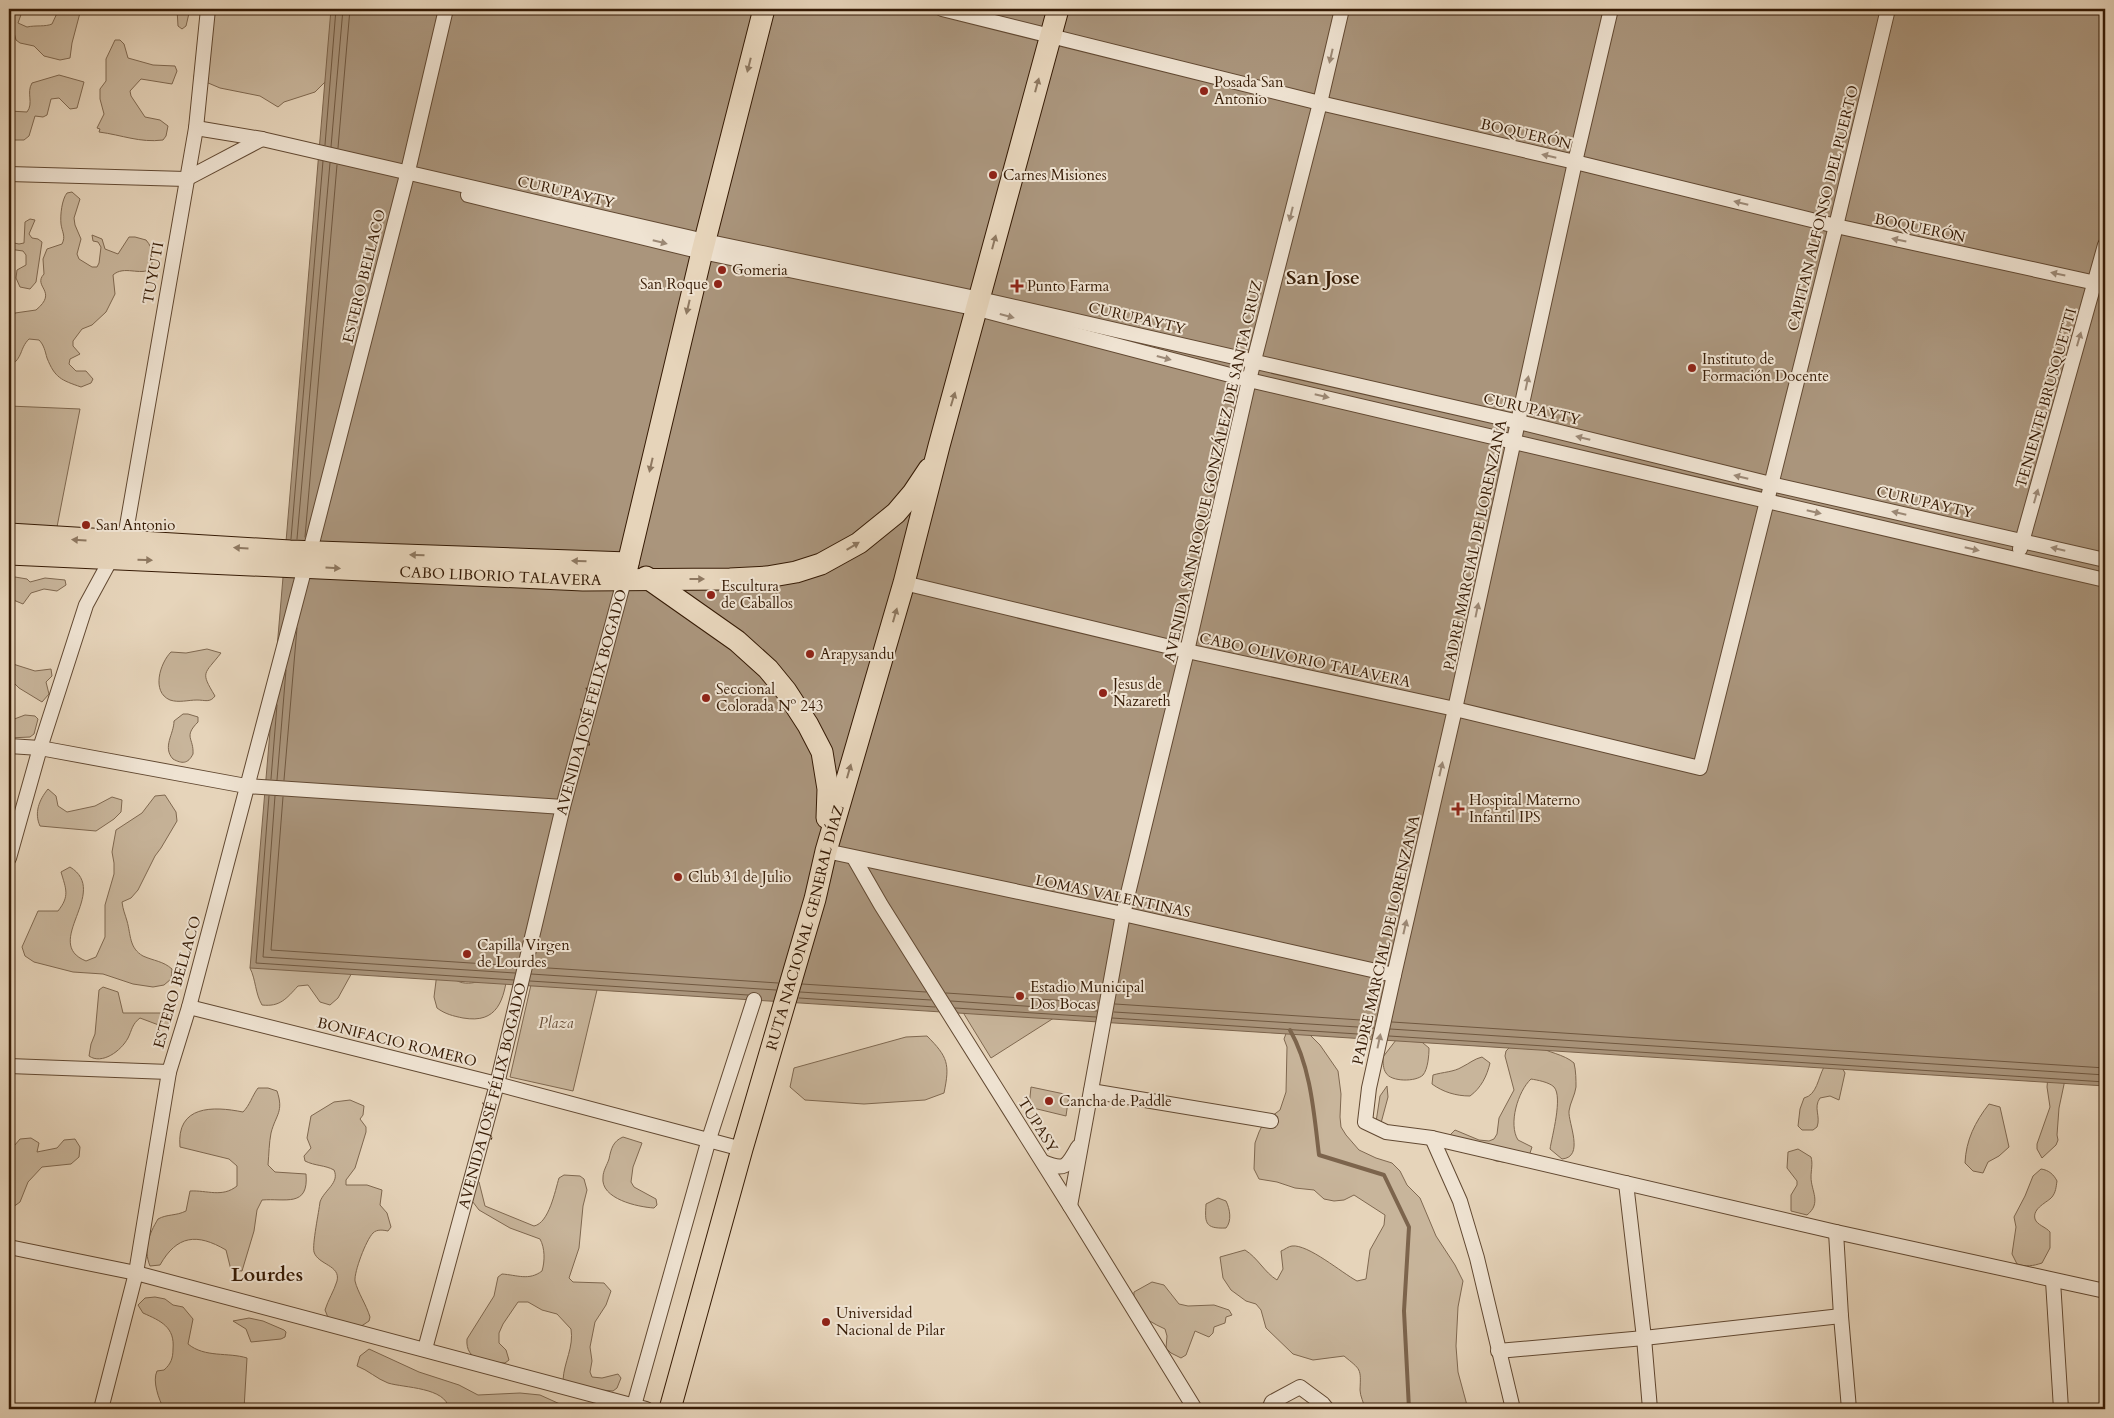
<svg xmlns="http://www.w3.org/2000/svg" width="2114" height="1418" viewBox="0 0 2114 1418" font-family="Cardo,serif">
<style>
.green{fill:#c8b59b;stroke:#7f6850}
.water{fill:#aa957c;stroke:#7c644c}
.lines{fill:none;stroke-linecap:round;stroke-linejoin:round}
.shore{stroke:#705840;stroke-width:1}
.stream{stroke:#7c644c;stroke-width:4}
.minor-casing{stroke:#624932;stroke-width:16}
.highway-casing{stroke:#361b05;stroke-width:23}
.minor{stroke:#efe3d2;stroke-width:14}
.highway{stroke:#e6d4ba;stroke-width:21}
.oneway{fill:#9c8976}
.oneway2{fill:#8e7860}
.poi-dot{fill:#8f2418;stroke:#efe3d2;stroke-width:2}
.labels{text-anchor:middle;stroke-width:4;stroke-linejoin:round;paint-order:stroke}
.poi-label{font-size:15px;fill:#361b05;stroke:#efe3d2;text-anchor:start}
.street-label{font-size:15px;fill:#361b05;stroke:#efe3d2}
.park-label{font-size:15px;font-style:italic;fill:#624932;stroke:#efe3d2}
.district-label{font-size:20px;font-weight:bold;fill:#361b05;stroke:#efe3d2}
</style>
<rect width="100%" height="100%" fill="#e6d4ba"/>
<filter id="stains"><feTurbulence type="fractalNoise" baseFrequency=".004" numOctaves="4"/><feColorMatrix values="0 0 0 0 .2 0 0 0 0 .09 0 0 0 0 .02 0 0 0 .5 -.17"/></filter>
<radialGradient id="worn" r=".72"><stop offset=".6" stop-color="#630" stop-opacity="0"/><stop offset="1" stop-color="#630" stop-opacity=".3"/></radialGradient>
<path class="green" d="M9 9H23L18 23 27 27C36 25 45 27 52 24L59 9H81L72 43 70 58 60 60 44 56 34 46 20 43 16 40 12 25 9 24Z
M127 9H160C150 15 139 15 128 14Z
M177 9H190L186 26 182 29 178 26Z
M205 9H381L328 79 315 92 284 102 278 107 260 96 220 88 194 77Z
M115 40H120L124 44 128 58 153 65 175 66 177 71 172 84 141 79 130 91 131 96 145 117 160 120 168 126 166 136 163 140C140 143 122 135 99 132L100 129 97 128 104 114 100 99V89L106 81V59Z
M59 75 84 82 77 108 70 109 59 98 51 99 47 115 43 117 35 116 29 136 24 140H14L9 154V111L27 112C34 103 26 93 32 83Z
M72 192 80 199 74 218 75 225 81 239 77 254 79 259 92 267H97L99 263 101 247 98 242 93 241 92 235 102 239 105 249 118 254 129 237H135L146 240C154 249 153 258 151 269 140 276 124 265 113 275L115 294 106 312 92 325 82 329 73 341V346L80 354 70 359 69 364 76 371H86L93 379 91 383 81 387C61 380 55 378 47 358 45 351 44 345 39 340L29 339C19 349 24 357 9 367 9 356 15 342 9 333L15 313 36 310C59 291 32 287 44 274L43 259 47 249 62 244C66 236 62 232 61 224 60 215 62 199 67 193Z
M30 219 35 220 29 234 32 238 38 239 42 242 36 282 30 289 20 287 16 278 17 270 26 265V255L23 251 9 249V242L19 244 24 243 25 222Z
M9 406 80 409 56 532 9 529Z
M9 576 27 579 30 582 45 578 65 580 66 585 57 591 44 589 31 593 23 604 11 599 9 601Z
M207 649 221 653C204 675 200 671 215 696 210 703 205 700 197 700 188 700 179 703 170 700 151 692 160 663 171 652L186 653Z
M13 664 35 671 51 669 52 676 46 682 49 694 42 702 19 688 9 678V665Z
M183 714H188L198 717V722C183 737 194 738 193 754 188 764 182 764 173 759 162 747 174 734 174 721Z
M25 715 35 716 38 719 34 734 30 737 9 738V721Z
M48 789 56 796 58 806 67 812 95 806 112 797 122 800 121 812 114 819 96 831 40 826C34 813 39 800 48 789Z
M165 795 176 812 177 821 161 848 155 856 138 890 131 898 122 902C123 910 125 914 127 921 131 935 129 948 143 956 154 961 163 961 172 969L171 979 164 985 153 987 133 984 103 974 73 972 34 962 25 956 22 947 38 911H58C70 896 66 889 61 872L70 867C111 892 41 943 86 961L96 957 105 937V905L114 874V863L112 852 116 830 142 813 155 796Z
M264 952 354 969 338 998 330 1005 320 1002 308 985 298 986C286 999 280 1007 262 1005 255 993 256 980 250 968Z
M538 954 602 969 573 1091 510 1077Z
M438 965C444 971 452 979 460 982 474 987 495 975 508 970 504 1000 498 1024 463 1018 453 1016 445 1014 437 1008L434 997Z
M937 970 1057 1016 991 1058Z
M103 987 118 992 123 1013H164L169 1016V1026L164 1027 140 1018C132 1024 132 1030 128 1038 121 1051 102 1065 89 1056L91 1044 95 1034 99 990Z
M1287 1031 1307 1032 1320 1045 1338 1071 1341 1094 1340 1117 1341 1127 1346 1135 1359 1150 1376 1158 1392 1163 1400 1171 1407 1185 1420 1198 1436 1236 1455 1265 1463 1281 1458 1307 1456 1346 1458 1372 1468 1409H1365C1364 1403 1360 1396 1360 1390 1361 1368 1361 1370 1344 1356L1313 1360 1293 1354 1266 1328 1261 1310 1256 1304 1246 1301 1231 1290 1223 1278 1220 1257 1245 1250C1258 1258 1264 1272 1277 1280L1283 1269 1281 1251C1284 1250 1289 1246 1292 1246 1308 1244 1342 1273 1357 1281L1366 1279 1370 1250 1384 1225 1385 1215 1354 1195 1344 1200 1334 1201 1324 1199 1314 1190 1295 1188 1277 1182 1259 1179 1254 1169 1255 1143 1259 1132 1264 1122 1280 1110 1286 1092 1287 1047 1284 1039Z
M927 1036C948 1057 950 1064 944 1093L925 1100 864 1104 805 1100 790 1087 794 1068 906 1037Z
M1417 1038 1429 1048C1429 1055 1428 1069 1423 1075 1416 1082 1391 1082 1386 1073 1383 1069 1383 1062 1383 1057L1396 1040Z
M1536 1045C1548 1053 1564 1054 1574 1063 1576 1071 1576 1080 1576 1087 1575 1095 1570 1103 1569 1111 1568 1123 1585 1157 1562 1159L1550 1149C1552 1136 1563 1097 1554 1087 1549 1082 1537 1080 1531 1079 1518 1091 1508 1124 1518 1140L1532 1147 1526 1165 1496 1161 1447 1138 1455 1130 1479 1140 1489 1141 1494 1139 1497 1134 1499 1118 1514 1090 1505 1056 1506 1051 1510 1047Z
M1482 1057 1490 1063C1487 1076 1481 1088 1470 1096 1456 1096 1443 1092 1432 1084L1433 1075C1443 1072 1454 1072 1462 1067 1470 1063 1474 1059 1482 1057Z
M1840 1064 1845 1073 1839 1100 1830 1096 1820 1098C1813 1108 1821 1116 1817 1127L1813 1130H1802L1798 1126 1800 1109 1804 1098C1817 1095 1818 1078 1824 1067Z
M2066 1075 2059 1108 2057 1135 2058 1140 2056 1145 2042 1158 2037 1149V1144L2050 1107 2047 1087 2048 1076Z
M1387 1086 1388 1097 1381 1123 1376 1122 1380 1096Z
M1031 1087 1069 1095 1066 1116 1029 1107Z
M258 1088H268L277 1091C284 1112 276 1114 271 1133 269 1143 269 1154 268 1165L275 1172 306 1174C309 1208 285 1198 262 1200L257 1210 254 1231 242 1271 231 1270 226 1250C197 1233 177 1235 160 1265L150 1266C143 1249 149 1234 158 1219 167 1214 176 1216 186 1211L190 1191C207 1190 222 1198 237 1186V1166L229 1159 180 1147C176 1105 213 1106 243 1112 250 1105 252 1096 258 1088Z
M350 1100 364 1106 363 1115 360 1119 366 1127V1132L355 1168 346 1180V1185H367L382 1190 380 1205 387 1213 391 1227 388 1231C383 1230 377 1229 373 1233 366 1240 354 1272 355 1281 358 1293 366 1304 370 1317L369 1321 360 1327 329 1320 325 1310C328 1300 334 1291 337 1281 341 1265 318 1265 314 1252 312 1245 319 1211 320 1202 324 1190 340 1183 334 1170 325 1165 315 1166 305 1161L304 1156 311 1148 307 1138 311 1116 334 1102Z
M1989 1104 2000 1107 2009 1147 1999 1156 1988 1162 1983 1173 1973 1171 1965 1163C1966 1140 1975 1122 1989 1104Z
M623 1137 642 1143 633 1167 631 1182 634 1187 656 1199 657 1205 654 1208C638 1207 600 1199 603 1177 603 1171 607 1165 609 1159 611 1149 613 1141 623 1137Z
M31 1138 39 1143 37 1152 57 1148 64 1140 75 1139 80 1147 79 1157 71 1164 42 1167 28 1182 20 1202 9 1210V1152L20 1139Z
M1798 1149 1811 1157C1813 1164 1811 1170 1811 1177 1811 1191 1822 1203 1807 1215L1791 1211V1195L1797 1185V1181L1787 1168 1788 1152Z
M2041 1169C2049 1170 2054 1175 2057 1181 2056 1187 2056 1192 2052 1197 2048 1202 2032 1208 2035 1219 2037 1225 2046 1227 2050 1232V1248L2042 1263C2033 1266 2026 1267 2017 1264L2012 1254 2016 1227 2014 1217 2025 1196 2033 1176Z
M564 1175 580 1176 584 1179 587 1190 583 1206 579 1248 569 1278 573 1282 604 1283 611 1291 606 1305 595 1322 590 1347 592 1361 590 1372 592 1377 602 1378 618 1374 621 1378 617 1388 613 1391 578 1388 563 1380C564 1362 574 1347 571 1329L557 1314 542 1310 528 1302H518L503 1324 499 1333V1343L506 1350 509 1360 505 1363C488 1362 465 1362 467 1339L494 1296 498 1277 502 1274C517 1275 529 1281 542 1271 545 1261 545 1248 540 1239L510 1228 479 1210 466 1193 475 1178 479 1182 485 1206 534 1226C549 1223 555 1191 559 1178Z
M1218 1198 1226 1201C1230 1209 1232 1221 1226 1228 1204 1229 1205 1222 1206 1204Z
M1152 1282 1164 1285 1179 1304 1188 1306 1214 1305 1229 1310 1232 1315 1226 1317 1225 1323 1214 1327 1213 1333 1209 1337 1195 1331 1186 1355 1181 1358 1171 1353 1166 1348 1167 1336 1165 1329C1153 1324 1145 1317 1133 1313L1134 1292Z
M155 1297 165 1299 173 1305 183 1307 193 1319 188 1344C205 1358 228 1352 247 1358L244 1409H164C159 1400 152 1381 157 1371L164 1370C171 1364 173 1358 173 1349 175 1327 161 1321 143 1313L138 1305 145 1298Z
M249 1318 263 1321 284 1330 286 1332 285 1337 281 1339 251 1342 246 1329 233 1321Z
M369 1349 419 1372 459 1385 478 1395 520 1393 540 1395 571 1409H449C446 1387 404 1388 388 1383 377 1379 368 1370 357 1366L360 1356Z"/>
<path class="water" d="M331 9H2105V1086L250 968Z"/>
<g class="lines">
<path class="shore" d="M325 145 336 9
M331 147 343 9
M338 148 350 9
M305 537 337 165
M291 539 323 161
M297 539 330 163
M271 779 277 705
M277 780 286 670
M284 780 297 628
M269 796 256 963 514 980
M275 796 263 957 515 973
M283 797 271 950 517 966
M533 967 778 983
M531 974 776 990
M530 981 748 995
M802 984 926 992
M800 992 931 1000
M946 993 1099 1003
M799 998 935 1007
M951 1001 1097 1011
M1115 1004 1376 1021
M955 1008 1096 1017
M1114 1012 1374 1028
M1112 1018 1373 1035
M1392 1022 2105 1068
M1390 1029 2105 1075
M1389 1036 2105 1082"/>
<path class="stream" d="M1290 1030C1311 1067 1314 1114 1319 1155L1384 1175 1409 1227 1404 1311 1409 1409"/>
<defs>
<g id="minor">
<path d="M942 9 1320 103 1575 162 1836 226 2105 285"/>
<path d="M1611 9 1575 162 1455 709 1394 975 1369 1088 1365 1122 1386 1132 1432 1138 1836 1232 2105 1291"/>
<path d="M196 128 262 139 705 241 980 299 1519 422 1771 484 2105 560"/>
<path d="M9 174 186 179 262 139"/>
<path d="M468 195 702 252 978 309 1249 380 2105 580"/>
<path d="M124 543 196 128 208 9"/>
<path d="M2020 549 2105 245"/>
<path d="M310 551 408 171 446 9"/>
<path d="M904 583 1187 651 1455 709 1700 768 1836 226 1888 9"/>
<path d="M9 746 40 748 246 786 563 807"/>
<path d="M826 851 1123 914 1394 975"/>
<path d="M9 858 40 748 86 605 111 559"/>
<path d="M854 858 881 905 1070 1206 1195 1409"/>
<path d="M189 1007 497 1084 742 1149"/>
<path d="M9 1066 169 1072"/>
<path d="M1091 1091 1271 1121"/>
<path d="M1432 1138 1460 1201 1477 1258 1513 1409"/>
<path d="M1043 1162C1065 1171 1067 1167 1078 1147"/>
<path d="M1626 1183 1644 1338 1650 1409"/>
<path d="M1070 1206 1123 914 1187 651 1249 380 1320 103 1342 9"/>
<path d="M1836 1232 1841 1316 1849 1409"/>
<path d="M9 1247 136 1273 646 1409"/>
<path d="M2053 1281 2061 1409"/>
<path id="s1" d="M425 1349 497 1084 563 807 624 581"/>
<path d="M1498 1351 1644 1338 1841 1316"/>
<path d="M101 1409 136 1273 169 1072 189 1007 305 567"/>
<path d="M633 1409 709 1139 754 1000"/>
<path d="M1269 1409 1272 1402 1300 1387 1323 1404 1327 1409"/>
</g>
<g id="highway">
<path d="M9 534 290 551 628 563"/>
<path id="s2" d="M9 554 583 580 730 579 767 577 796 572 821 564 859 543 896 513 913 493 929 469"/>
<path d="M625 576 702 252 764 9"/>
<path d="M646 577 737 641 768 669 786 691 808 725 822 752 828 789 827 818"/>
<path id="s3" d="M670 1409 742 1149 815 899 826 851 904 583 939 446 1058 9"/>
</g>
</defs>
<use href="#minor" class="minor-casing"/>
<use href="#highway" class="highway-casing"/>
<use href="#minor" class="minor"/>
<use href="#highway" class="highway"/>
</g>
<defs><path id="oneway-solid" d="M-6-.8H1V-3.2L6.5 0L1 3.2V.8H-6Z" transform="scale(1.25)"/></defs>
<g class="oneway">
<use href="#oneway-solid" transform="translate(1331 56) rotate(103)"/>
<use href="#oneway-solid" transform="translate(1549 156) rotate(-167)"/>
<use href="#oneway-solid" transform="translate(1741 203) rotate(-166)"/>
<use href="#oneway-solid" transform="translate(1291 214) rotate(104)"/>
<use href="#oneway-solid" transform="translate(1899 240) rotate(-168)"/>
<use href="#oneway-solid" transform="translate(660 242) rotate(14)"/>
<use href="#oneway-solid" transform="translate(2058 274) rotate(-168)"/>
<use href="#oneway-solid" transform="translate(1007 316) rotate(15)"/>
<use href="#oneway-solid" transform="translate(2079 339) rotate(-74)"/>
<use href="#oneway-solid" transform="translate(1164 358) rotate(15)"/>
<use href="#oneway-solid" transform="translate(1527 383) rotate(-78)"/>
<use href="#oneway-solid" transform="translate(1322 396) rotate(13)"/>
<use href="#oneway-solid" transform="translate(1583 438) rotate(-166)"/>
<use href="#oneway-solid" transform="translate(1741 477) rotate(-166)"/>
<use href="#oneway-solid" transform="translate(2036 496) rotate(-74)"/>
<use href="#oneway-solid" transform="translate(1814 512) rotate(13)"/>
<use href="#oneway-solid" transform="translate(1899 513) rotate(-167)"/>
<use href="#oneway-solid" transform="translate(1972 549) rotate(13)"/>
<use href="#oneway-solid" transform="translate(2058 549) rotate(-167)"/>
<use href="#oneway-solid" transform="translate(1477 610) rotate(-78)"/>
<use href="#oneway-solid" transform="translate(1441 769) rotate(-77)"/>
<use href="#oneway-solid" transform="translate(1405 927) rotate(-77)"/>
<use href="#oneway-solid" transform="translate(1379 1041) rotate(-78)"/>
</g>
<g class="oneway2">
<use href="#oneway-solid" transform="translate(749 65) rotate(104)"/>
<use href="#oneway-solid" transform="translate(1037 85) rotate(-75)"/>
<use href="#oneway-solid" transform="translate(994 242) rotate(-75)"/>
<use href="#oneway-solid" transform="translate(688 307) rotate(103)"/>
<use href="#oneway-solid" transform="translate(953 399) rotate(-73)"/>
<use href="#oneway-solid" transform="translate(651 465) rotate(103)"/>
<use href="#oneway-solid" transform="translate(79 540) rotate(-176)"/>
<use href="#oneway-solid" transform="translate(853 546) rotate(-31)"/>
<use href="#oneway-solid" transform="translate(241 548) rotate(-177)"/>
<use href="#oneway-solid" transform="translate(417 555) rotate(-178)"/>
<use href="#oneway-solid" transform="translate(145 560) rotate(2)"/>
<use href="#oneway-solid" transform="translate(579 561) rotate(-178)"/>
<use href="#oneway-solid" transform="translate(333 568) rotate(3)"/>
<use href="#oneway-solid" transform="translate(697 579)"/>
<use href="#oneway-solid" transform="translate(895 615) rotate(-74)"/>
<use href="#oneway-solid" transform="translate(849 771) rotate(-74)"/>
</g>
<g class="poi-dot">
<circle cx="1204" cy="91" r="5"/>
<circle cx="993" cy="175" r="5"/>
<circle cx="722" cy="270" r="5"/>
<circle cx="718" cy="284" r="5"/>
<path d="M1014.5 278.5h5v5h5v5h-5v5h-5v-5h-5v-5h5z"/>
<circle cx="1692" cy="368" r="5"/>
<circle cx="86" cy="525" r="5"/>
<circle cx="711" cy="595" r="5"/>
<circle cx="810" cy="654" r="5"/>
<circle cx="1103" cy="693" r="5"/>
<circle cx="706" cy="698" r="5"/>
<path d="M1455.5 801.5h5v5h5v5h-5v5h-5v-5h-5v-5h5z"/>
<circle cx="678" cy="877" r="5"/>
<circle cx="467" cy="954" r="5"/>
<circle cx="1020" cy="996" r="5"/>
<circle cx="1049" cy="1101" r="5"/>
<circle cx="826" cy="1322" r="5"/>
</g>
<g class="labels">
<g class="poi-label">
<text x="1214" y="87">Posada San<tspan x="1214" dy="17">Antonio</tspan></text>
<text x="1003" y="180">Carnes Misiones</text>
<text x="732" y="275">Gomeria</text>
<text x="708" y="289" text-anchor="end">San Roque</text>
<text x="1027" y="291">Punto Farma</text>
<text x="1702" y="364">Instituto de<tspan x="1702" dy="17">Formación Docente</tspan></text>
<text x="96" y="530">San Antonio</text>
<text x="721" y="591">Escultura<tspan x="721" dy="17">de Caballos</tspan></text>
<text x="820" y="659">Arapysandu</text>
<text x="1113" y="689">Jesus de<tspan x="1113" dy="17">Nazareth</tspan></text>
<text x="716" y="694">Seccional<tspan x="716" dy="17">Colorada Nº 243</tspan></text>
<text x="1469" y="805">Hospital Materno<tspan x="1469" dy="17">Infantil IPS</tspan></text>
<text x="688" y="882">Club 31 de Julio</text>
<text x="477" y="950">Capilla Virgen<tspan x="477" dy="17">de Lourdes</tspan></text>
<text x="1030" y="992">Estadio Municipal<tspan x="1030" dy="17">Dos Bocas</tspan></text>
<text x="1059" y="1106">Cancha de Paddle</text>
<text x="836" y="1318">Universidad<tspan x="836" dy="17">Nacional de Pilar</tspan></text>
</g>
<g class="street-label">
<text transform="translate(1526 134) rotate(13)" y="5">BOQUERÓN</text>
<text transform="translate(566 192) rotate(13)" y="5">CURUPAYTY</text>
<text transform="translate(1823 208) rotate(-76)" y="5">CAPITAN ALFONSO DEL PUERTO</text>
<text transform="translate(1920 228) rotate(12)" y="5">BOQUERÓN</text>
<text transform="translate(153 273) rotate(-80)" y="5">TUYUTI</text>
<text transform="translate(364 276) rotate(-76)" y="5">ESTERO BELLACO</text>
<text transform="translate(1137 318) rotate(13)" y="5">CURUPAYTY</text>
<text transform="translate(2046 398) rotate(-74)" y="5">TENIENTE BRUSQUETTI</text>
<text transform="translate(1532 409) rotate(13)" y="5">CURUPAYTY</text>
<text transform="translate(1213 471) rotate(-77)" y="5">AVENIDA SAN ROQUE GONZÁLEZ DE SANTA CRUZ</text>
<text transform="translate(1925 502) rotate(13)" y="5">CURUPAYTY</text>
<text transform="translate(1475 545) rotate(-78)" y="5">PADRE MARCIAL DE LORENZANA</text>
<text dy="5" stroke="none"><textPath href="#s2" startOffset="492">CABO LIBORIO TALAVERA</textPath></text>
<text transform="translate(1305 660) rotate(12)" y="5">CABO OLIVORIO TALAVERA</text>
<text dy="5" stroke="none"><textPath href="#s1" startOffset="668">AVENIDA JOSÉ FÉLIX BOGADO</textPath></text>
<text transform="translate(1113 896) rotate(12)" y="5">LOMAS VALENTINAS</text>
<text dy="5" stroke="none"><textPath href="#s3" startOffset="500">RUTA NACIONAL GENERAL DÍAZ</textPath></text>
<text transform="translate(1386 940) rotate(-77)" y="5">PADRE MARCIAL DE LORENZANA</text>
<text transform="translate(177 982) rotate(-74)" y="5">ESTERO BELLACO</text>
<text transform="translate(397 1042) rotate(14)" y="5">BONIFACIO ROMERO</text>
<text dy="5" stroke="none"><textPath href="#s1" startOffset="262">AVENIDA JOSÉ FÉLIX BOGADO</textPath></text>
<text transform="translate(1038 1125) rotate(58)" y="5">TUPASY</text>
</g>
<g class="park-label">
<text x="556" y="1028">Plaza</text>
</g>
<g class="district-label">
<text x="1323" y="284">San Jose</text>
<text x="267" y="1281">Lourdes</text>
</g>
</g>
<rect width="2114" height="1418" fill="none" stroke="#e6d4ba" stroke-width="30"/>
<rect x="10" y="10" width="2094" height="1398" fill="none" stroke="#361b05" stroke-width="2.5"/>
<rect x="15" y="15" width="2084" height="1388" fill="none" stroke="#361b05"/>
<rect width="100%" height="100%" filter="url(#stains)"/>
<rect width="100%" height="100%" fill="url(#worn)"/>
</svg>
